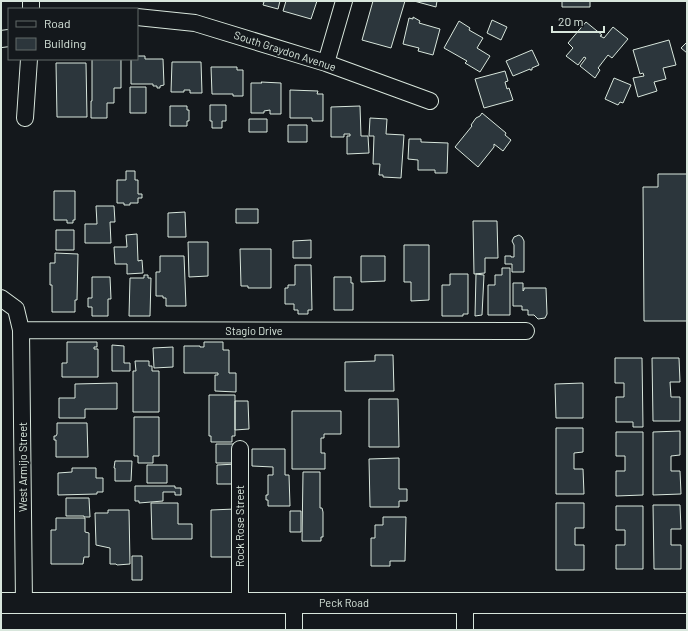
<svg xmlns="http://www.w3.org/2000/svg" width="688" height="631" viewBox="0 0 688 631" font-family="Barlow,sans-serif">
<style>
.building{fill:#2c363c;stroke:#d8e6dc}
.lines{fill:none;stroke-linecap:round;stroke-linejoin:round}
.minor-casing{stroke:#d8e6dc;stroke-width:18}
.tertiary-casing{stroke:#d8e6dc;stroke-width:22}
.minor{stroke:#14181c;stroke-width:16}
.tertiary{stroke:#14181c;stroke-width:20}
.labels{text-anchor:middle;stroke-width:3;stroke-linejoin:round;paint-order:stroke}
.street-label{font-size:11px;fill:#d8e6dc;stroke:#14181c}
</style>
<rect width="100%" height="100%" fill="#14181c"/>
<path class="building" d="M260 1H280L278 9 263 5 264 2Z
M286 1H317L311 19 283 11Z
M373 1H405L391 48 362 40Z
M414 1H437L436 7Z
M562 1H590V7H562Z
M413 17 420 21 419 23 440 29 433 55 418 51 419 48 403 44 409 18 413 19Z
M492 20 507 27 501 40 487 33Z
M459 21 470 28 469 30 483 38 477 48 490 56 480 72 465 63 467 61 444 48Z
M586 22 602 35 600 36 604 38 613 27 628 39 612 58 608 55 598 68 600 70 595 78 580 66 586 58 584 57 578 65 566 56 573 48 568 43Z
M669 40 676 65 663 68 666 79 654 82 657 91 638 97 633 78 644 76 643 73 640 74 633 50Z
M687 42V53L681 48Z
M532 50 539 65 532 68V70H530V69L513 76 506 61Z
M137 56H145V59H163L164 85 160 86V88H157V86H153V84H131V59H137Z
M92 59H121V88H114V103H107V118H91V101H92Z
M172 62H201L202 93H190V90H184V92H171Z
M56 63H86L87 117H57Z
M211 67H237V70H243V96H233V94H212Z
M505 71 508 81 505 82 507 89 509 88 513 100 484 108 475 79Z
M614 78 631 85 623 103 620 102 618 105 605 99Z
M261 82 281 83V114H270V110L264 111V113H251V83H262Z
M130 87H146V113H130Z
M290 90 318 91 317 94H323V121H312V118H290Z
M210 105H226V121H222V128H212V121H210Z
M170 106H187V110H189V121H187V126H170Z
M360 106 361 136H368L369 153 347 154V136H350V134H344V137H331V107Z
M482 113 506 133 505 135 511 140 503 151 494 144V147L478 167 455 147 472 126 471 125 476 118 480 116Z
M370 118 387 119 386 134 404 135 401 178 383 177V175H379L380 164H373L374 136H369Z
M249 119H267V132H249Z
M288 125H307V142H288Z
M409 139H421V142L448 143 447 173H435V170H418V160L408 159Z
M126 171H135V180H138V194H142V198H138V203H130V205H124V203H117V180H126Z
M658 174H687V321H644L643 187H658Z
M54 191H75V220H73V223H67V220H54Z
M96 206H114L115 222H110L111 243H85V224H97Z
M236 209H258V223H236Z
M185 212 186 237H168V213Z
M473 221H497L498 258H485V273L474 274Z
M56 230H74V250H56Z
M137 234 138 261 142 260 143 273 127 274V264H115L114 247H127L126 235Z
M519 235 522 237 524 241V272H512V264H505V256H511V257H514V245L512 241 514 237Z
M311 240V258H293V241Z
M188 242H208V276L189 277Z
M404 245H429V300L411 301V282H404Z
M240 249H271V288H248V286H241Z
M55 253 78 254 77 300H75V312H52V285H50V263H55Z
M160 256H184L186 306H166V298H163V296H156V272H160Z
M361 256H385V281L361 282Z
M295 265H311L312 310H308V314H298V310H294V304H285V288H288V285H295Z
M502 268H510V315H488V285H495V275H502Z
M450 274H468V314H463V316H442V285H450Z
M476 274 484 275 482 315 475 316Z
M144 275H148V278H151L150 316H129L130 278H144Z
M92 277H110L111 299H108V316H92V307H88V298H92Z
M334 277H351V283H353V310H334Z
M513 283H523V291L524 290V288H546L547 314 545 318 538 319 534 315H528V310H522V306H513Z
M67 342H97V347H94V349H98V377H62V363H67Z
M204 342H223V350H229V373H236V392L215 391V375H218V373H184V346H200V347H204Z
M112 345 124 346V363H130V371H112Z
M173 347V367L154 368 153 348Z
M375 355H393L394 391H345V362L375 361Z
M615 358H642L643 427H633V422H616V397H624V383H615Z
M652 358H679L680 382H670L671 397H680V421H653Z
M135 361H149V366H152V371H159V412H133V371H136Z
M117 383V409H85V418H59V398H75V384Z
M583 383V418H556L555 384Z
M209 395H235V436H232V442H211V436H209Z
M369 399H398L399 447H369Z
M235 401H248L249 429 235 430Z
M292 411H341V434H324V438H321V453H325V469H292Z
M134 417H159V456H153V463H138V456H134Z
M57 423H87L88 457H56V440H54V436H56L57 434Z
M556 428H583V452L574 453V469H583L584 494H556Z
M680 431V455L671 456V471H680L681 494 653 495V432Z
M616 432H643V495L616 496V471H625V456H616Z
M216 444H236V463H216Z
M252 449H285V475H289L290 506H268V500H266V495H268V475H273V467L252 466Z
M399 458V489H407V501H399V507H370L369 459Z
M115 461H132L131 481H115V468H114Z
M237 464V484H217V465Z
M147 465H167V483H147Z
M72 468H96V478H103V492H97V494L58 495V473L72 472Z
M303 472H320V508H322L323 512V537H321V541H302Z
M135 486H175V488H181V495H175V492H163V501L139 503V501H135Z
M66 498H89L90 517H84V516H66Z
M151 503H178V524H192V539H152Z
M556 503H584V528H575V545H584V570H556Z
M653 505H680L681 529H671V545H681V569H654Z
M616 506H643V569H616V545H625V530H616Z
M235 509 236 557H211V510Z
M108 510H129L130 564 117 565 116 564H110V548L96 545 95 513H108Z
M290 511H301V532H290Z
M383 517H406L405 561H390V566H371V538H375V525H383Z
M56 518H85V532L89 533V557H84L83 564H51V530H56Z
M132 556H142V580H132Z"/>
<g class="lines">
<defs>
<path id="minor" d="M31 1V9
M137 17 195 23 326 63 430 101
M1 39 9 38
M326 63 344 1
M25 118 29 59
M1 298 16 309 21 330 526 331
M21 330 24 603
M240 603V449
M465 603V630
M294 630V603"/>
<path id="tertiary" d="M1 603H687"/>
</defs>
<use href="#minor" class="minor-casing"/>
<use href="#tertiary" class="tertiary-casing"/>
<use href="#minor" class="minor"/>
<use href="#tertiary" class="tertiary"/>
</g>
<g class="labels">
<g class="street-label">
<text transform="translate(285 51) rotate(18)" y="4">South Graydon Avenue</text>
<text x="254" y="335">Stagio Drive</text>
<text transform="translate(23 467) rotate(-90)" y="4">West Armijo Street</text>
<text transform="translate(240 526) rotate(-90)" y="4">Rock Rose Street</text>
<text x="344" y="607">Peck Road</text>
</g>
</g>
<rect width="688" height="631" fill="none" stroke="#d8e6dc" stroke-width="4"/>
<rect x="8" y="8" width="130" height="52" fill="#14181c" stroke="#626a69"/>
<rect x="16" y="21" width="20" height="6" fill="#14181c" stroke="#626a69"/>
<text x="44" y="28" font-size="12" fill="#d8e6dc">Road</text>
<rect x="16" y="38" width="20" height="12" fill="#2c363c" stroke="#626a69"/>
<text x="44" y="48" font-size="12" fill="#d8e6dc">Building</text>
<path d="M552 26v6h52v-6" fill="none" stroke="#d8e6dc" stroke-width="2"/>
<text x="558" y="26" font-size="12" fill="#d8e6dc" stroke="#14181c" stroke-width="3" paint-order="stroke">20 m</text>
</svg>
